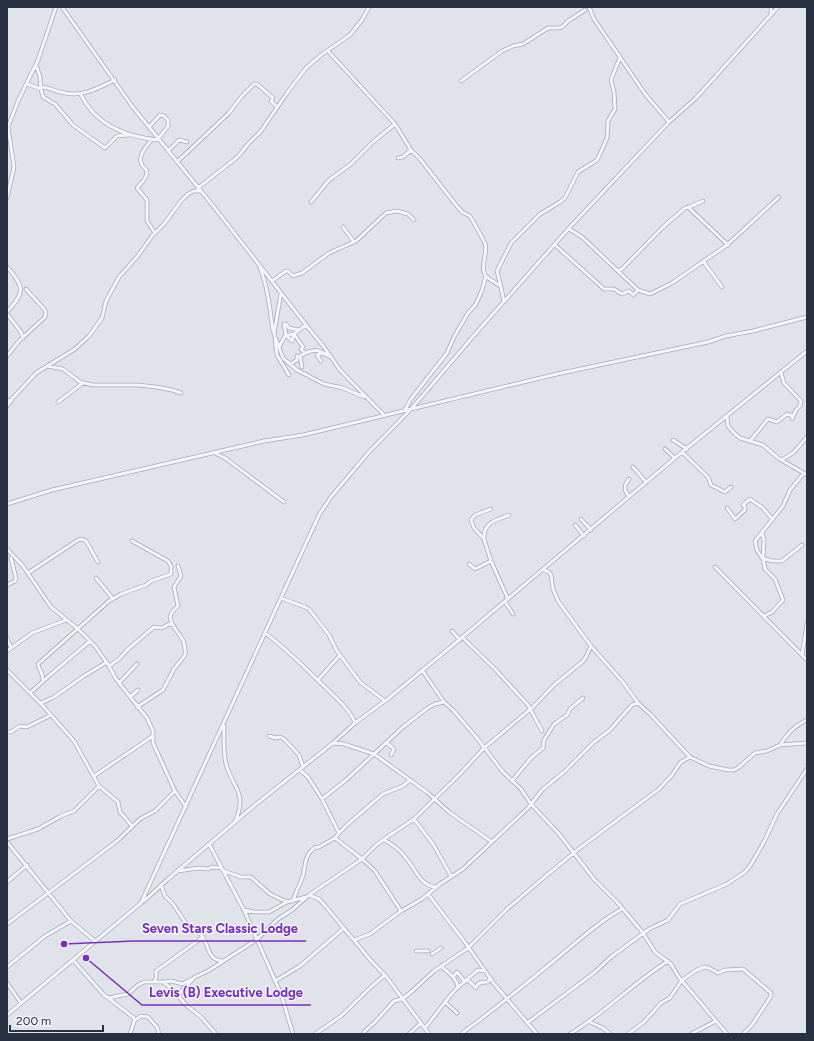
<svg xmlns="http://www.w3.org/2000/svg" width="814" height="1041" viewBox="0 0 814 1041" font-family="Figtree,sans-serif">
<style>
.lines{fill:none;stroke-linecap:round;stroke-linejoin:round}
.minor-casing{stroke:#a5abb4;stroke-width:4.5}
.minor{stroke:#f3f5f8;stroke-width:3}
.leader{fill:none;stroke:#7b2cbf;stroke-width:1.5}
.callout-dot{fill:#7b2cbf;stroke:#f0f3f7;stroke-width:1.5}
.callout-label{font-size:13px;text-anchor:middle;font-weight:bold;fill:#7b2cbf;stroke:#f0f3f7;stroke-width:3;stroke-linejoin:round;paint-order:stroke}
</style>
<rect width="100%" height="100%" fill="#e0e4ea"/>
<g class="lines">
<defs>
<path id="minor" d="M62 7 132 106 214 207 310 330 324 347 340 370 383 414
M589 7 594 19 645 94 669 122
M771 14V7
M328 51 395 124 411 150 403 157 398 158
M36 65 40 77 41 89 43 97 55 104 73 125 105 148 117 136 129 135
M461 81 502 51 513 46 523 44 548 28H558L562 27 568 21 585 10
M27 84 41 89
M40 87C49 87 56 92 65 93 83 97 98 88 115 80
M81 95C96 125 126 137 159 140
M149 127 160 115 164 116 168 120V126L158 139
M152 139C147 146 137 155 142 165 143 167 147 169 147 172 147 178 140 185 137 188L147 200V221L155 233
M411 150 420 159 456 205 462 212 470 216 485 243C488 253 480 266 485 275 489 280 497 283 501 287L504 302
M168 151 179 140 187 142
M177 162 229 113 242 96 254 84H257L273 98 271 101 277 107
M198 188 235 159 241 153 248 144 261 131 287 93 306 68 321 55 350 35 362 20 369 7
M7 198 14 167 8 127 18 101 38 60 56 7
M311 202 329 180 351 164 373 142 395 124
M688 207 728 245
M343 227 354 242
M569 229 582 237 638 290 650 294 672 283 727 245 779 197
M555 245 604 289H614L622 294 629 291 633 295 638 290
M703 261 722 287
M7 267C25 287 25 292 7 312
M260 268C268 287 270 310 273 331
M619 270 622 269 663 227 685 208 689 207 703 201
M272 281 286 271H288L293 276 302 273 329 253 356 241 386 213 397 211 408 214 414 220
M501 287 497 271 511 243 540 214 560 202 565 198 578 172 597 160 600 154 607 138 608 121 615 109 614 92 611 80 620 57
M281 293 274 334 283 358 297 370 324 384 343 388 364 397
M7 314 21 332 23 338
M299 330 294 334 292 341 286 335 284 324H286L289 328 299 330 306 325
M275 340 277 355 289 375
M279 347 285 336 294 334 303 347 301 349 305 353
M7 356 19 341 45 317 46 312 44 309 26 289
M290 364 297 360V356
M47 366 63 369 80 382 93 385H138L156 387 172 390 181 393
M302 367 300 356C314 348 318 349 331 357L322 353 317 355 321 361
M781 373 784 383 801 401 800 406 796 410 792 419
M7 400 11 401 12 399 36 373 75 349 89 336 102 318 106 301 119 277 137 257 152 236 164 224 181 201 188 194 194 191H201
M58 402 83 383
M7 406 11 401
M405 410 411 399 447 353 454 337 468 313 476 304 482 290 486 276
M727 417 728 426 734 433 740 438 763 445 778 458 807 475
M673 440 687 449
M750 441 768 419 777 422 787 414 793 416
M665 449 675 458
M682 452 708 477 711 485 725 492 731 487
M215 453 225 458 284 502
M782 460 794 452 807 437
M633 467 646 482
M629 479C624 485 623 490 629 496
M7 504 52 490 264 441 303 435 557 374 708 342 726 336 753 331 807 317
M727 508 735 519 745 510V507L743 505 750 499 763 508 772 519
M491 509 475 515 471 520 474 528 484 539 491 561 508 599
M581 519 591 530
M575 525 584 536
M762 533 764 540 763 558 765 569 775 579 783 600 772 612 764 616
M484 537C484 522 497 520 509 515
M802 545 782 561H772L762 558 757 550 755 541 783 506 790 490 804 473
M7 549 23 566 51 607 78 629 95 646 109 666 116 679 147 718 153 731V743L175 791 186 807
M469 564 475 569 491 561
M715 567 807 660
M544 570 549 572 551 575 553 589 558 601 591 646 622 681 638 703 650 714 690 757 709 766 728 770H734L739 767 755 753 767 751 780 745 807 743
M28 573 78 540 82 539 86 541 98 562
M96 578 113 599
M7 585 15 581 16 578 11 558
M281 598 305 607 309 609 329 635 337 651 360 682 385 701
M505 602 513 614
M452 631 460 640
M265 633C287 649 306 669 325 687 336 698 350 709 355 723
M462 637 495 669 528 705 542 731
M7 638 11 648
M7 651 32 633 66 620
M802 655 807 623
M109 666 119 659 127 650 154 627 162 628 169 624 173 625
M7 670 43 706 67 733 74 741 99 786 118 802 120 812 132 826
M422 670 444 702 454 711 477 738 503 772 521 789 531 804 559 834 594 879 617 902 643 933 655 952 671 964 678 976 727 1034
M43 680C43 674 38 667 38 664L109 601 121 594 146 585 151 581 171 574V566L168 561 132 541
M318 680 340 655
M119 683 137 664
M30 693 50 675 90 641
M130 697 138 690
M41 703 54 697 84 676 107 662
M137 707 163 690 174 669 185 655C187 635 173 633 170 617L172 612 178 606 174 587 181 576 178 566
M224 726C224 739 223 751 226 764 233 790 248 791 235 822
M7 732H11L20 726 27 727 51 715
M269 736 276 738 280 737 284 739 299 755 303 767
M333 743 344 744 374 754 428 793 449 812 492 842
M387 743 394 749 391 755
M780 745C788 733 794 726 807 720
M94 776 153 736
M512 781 531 758 543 748 544 740 554 724 567 715 570 709 583 698
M322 799 346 780 403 727 429 707 435 704 444 702
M414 819 433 844 451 876
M339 833 348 824 383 794 403 786 410 780
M335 838 362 859 375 871 401 911
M7 839 38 829 61 816 74 811 99 786
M384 840C392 844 400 850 406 858 415 868 420 886 436 887
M7 842 71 921 95 941
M209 844 244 910 281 994 293 1034
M178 871 199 868 208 869 212 867 222 868
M224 871 241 877H251L270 894 287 902
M7 882 27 865
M161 885 165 896 173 904 187 925 189 926 194 927C196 930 200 933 202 936 210 947 207 960 223 961
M428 894 464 941 495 985 537 1034
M309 895 319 899 327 908 373 963 385 975 429 1034
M293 900 303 876 306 860 309 853 314 848 319 847 335 838 339 833 322 799 308 777 300 770
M144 901 168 879 255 805 333 743 355 723 389 698 453 645 682 452 807 351
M244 910 254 912H269L287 902 306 897
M7 924 80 869 117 841 140 819 155 811 175 791
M354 940 370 934 401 911 422 899 440 884 463 869 528 808 542 790 565 771 594 742 610 730 632 705 638 703
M416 951H428
M432 954 441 948
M73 960 103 994 134 1018V1022L130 1034
M441 966C447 972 457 978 458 987
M7 967 45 936 71 921
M453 977 457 972 465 982
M468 980 476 988C477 982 483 982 488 982L490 978
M275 981 300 966 343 929
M154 982 156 978V971L203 937
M163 982 171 988 187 1006 200 1016 216 1034
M7 983 21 1003
M177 996 195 977 208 971 256 940 278 919 292 910 309 895 362 859 376 845 390 835 414 819 460 774 484 748 533 707 554 685 582 662 586 657 591 646
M108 998 128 994 138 985 144 982H163L172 981 182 984 192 979
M445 1002 457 1013
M7 1015 141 903 319 515 331 497 369 452 412 408 476 333 570 227 669 122 696 98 778 7
M135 1020 141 1016 148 1017 157 1027 159 1034
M590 1022 603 1028 610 1034
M527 1023 595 972 611 957 649 929 668 920 680 904 727 884 745 872 750 866 764 842 777 814 807 769
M425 1028 449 997 457 988 478 970 485 971
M315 1034 341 1016 372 986 385 975
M363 1034 364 1032 375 1022 394 1001 402 999 410 993 434 971 468 948 507 909 547 875 581 847 659 789 672 775 681 762 690 757
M409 1034 421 1023
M461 1034C493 1010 525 985 556 959 577 942 598 922 622 909
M570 1034C606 1012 633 983 668 961
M628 1034 644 1022 661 1003 670 998 682 980 697 970 704 967 709 968 718 973 725 970 743 969 771 993V996L752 1025 743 1034
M691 1034 716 1021"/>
</defs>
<use href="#minor" class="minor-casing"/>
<use href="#minor" class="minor"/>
</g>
<path class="leader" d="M64 944L134 941H306M86 958L142 1005H311"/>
<g class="callout-dot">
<circle cx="64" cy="944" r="4"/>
<circle cx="86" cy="958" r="4"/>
</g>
<g class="callout-label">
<text x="220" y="933">Seven Stars Classic Lodge</text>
<text x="226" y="997">Levis (B) Executive Lodge</text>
</g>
<rect width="814" height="1041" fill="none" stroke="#283142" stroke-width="16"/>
<path d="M10 1025v6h93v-6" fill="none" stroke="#283142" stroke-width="2"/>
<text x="16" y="1025" font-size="12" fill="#283142" stroke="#f0f3f7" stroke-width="3" paint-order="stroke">200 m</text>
</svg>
